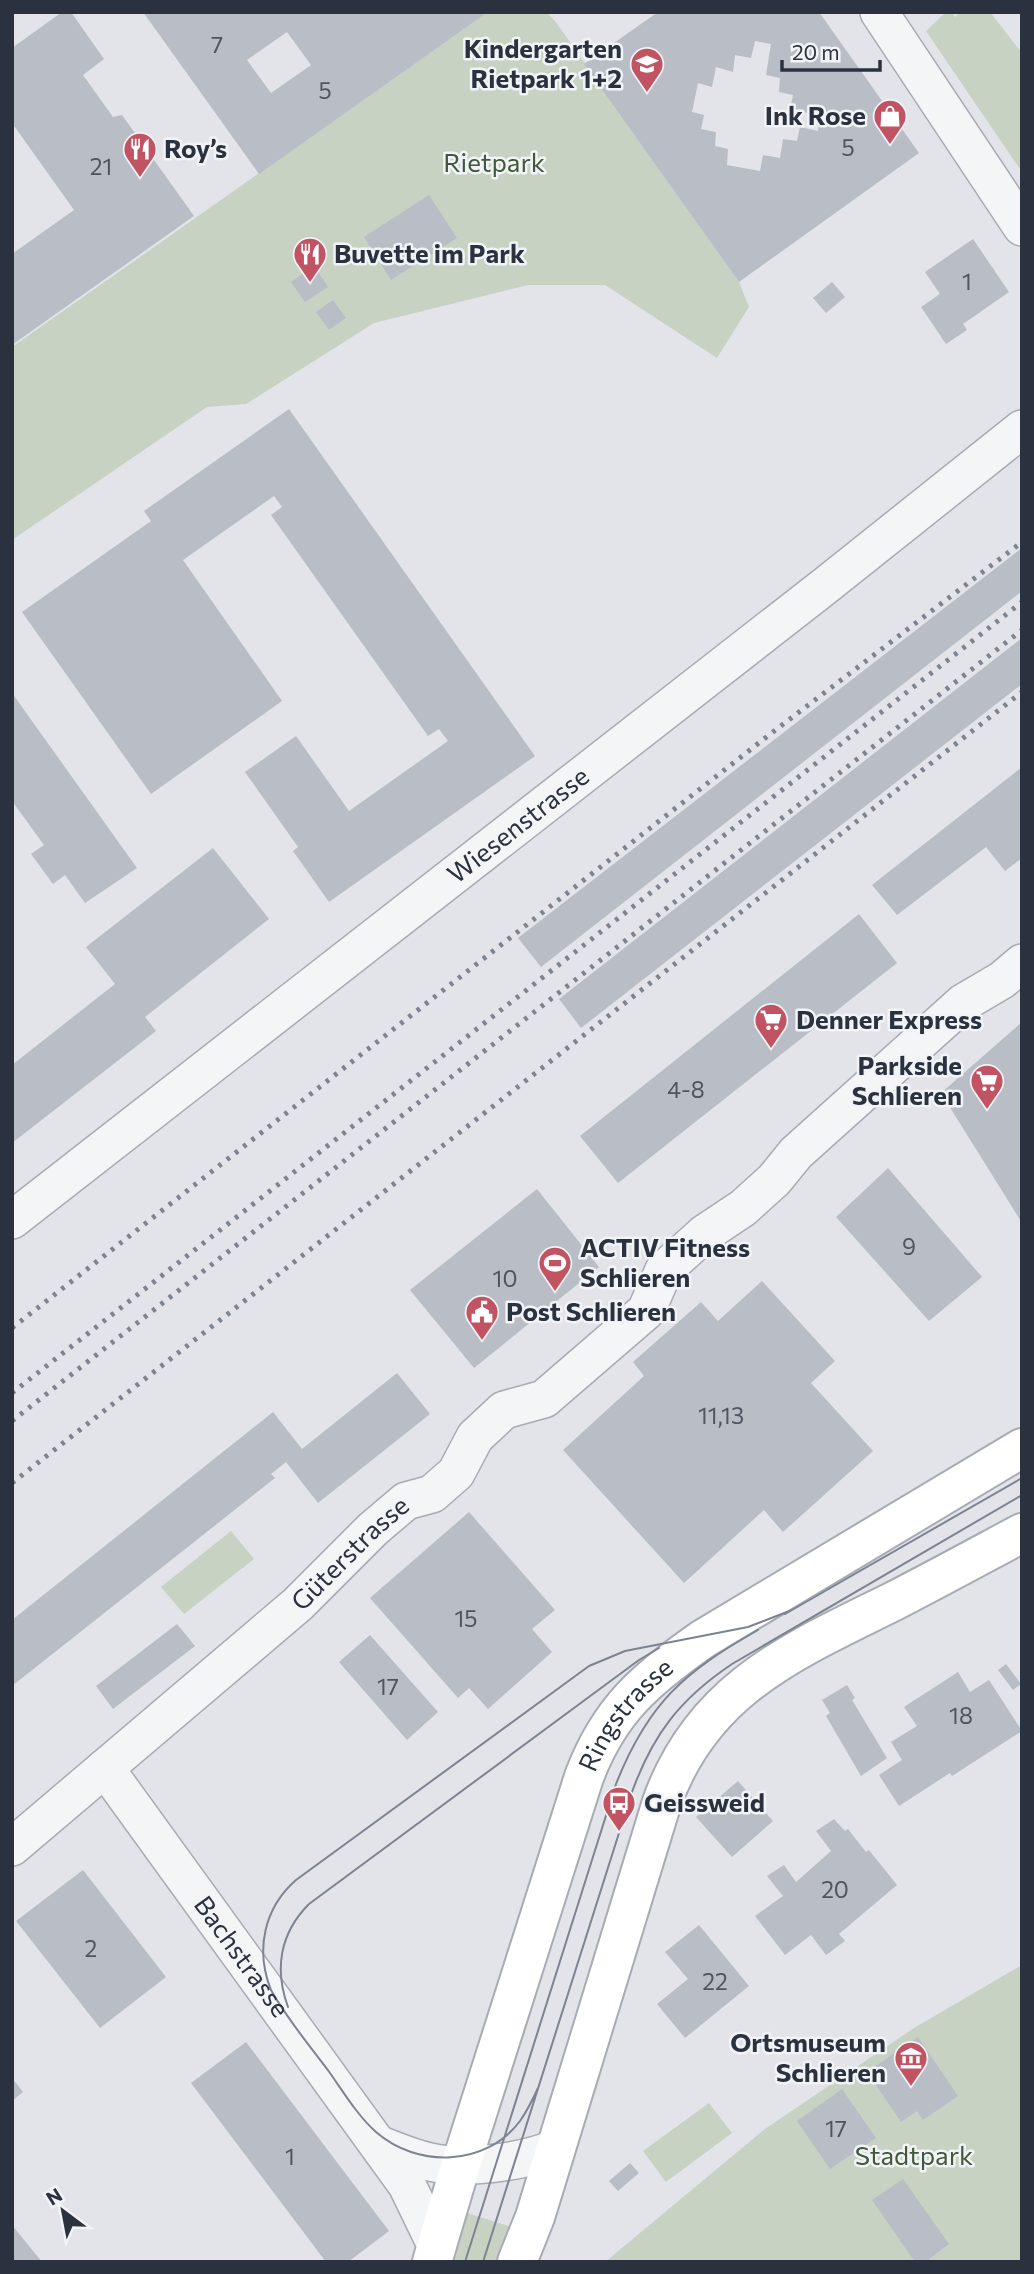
<svg xmlns="http://www.w3.org/2000/svg" width="1034" height="2274" viewBox="0 0 1034 2274" font-family="Commissioner,sans-serif">
<style>
.green{fill:#c7d2c3}
.building{fill:#b9bdc5;fill-rule:evenodd}
.lines{fill:none;stroke-linecap:round;stroke-linejoin:round}
.street-casing{stroke:#a7abb3;stroke-width:40}
.secondary-casing{stroke:#a7abb3;stroke-width:42}
.street{stroke:#f4f5f7;stroke-width:37}
.secondary{stroke:#fff;stroke-width:38}
.tram{stroke:#7d8491;stroke-width:2}
.rail{stroke:#7d8491;stroke-width:5;stroke-dasharray:3.5 7;stroke-linecap:butt}
.labels{text-anchor:middle;stroke-width:5;stroke-linejoin:round;paint-order:stroke}
.number-label{font-size:23px;fill:#4e5560}
.poi-label{font-size:26px;font-weight:bold;fill:#2b323f;stroke:#f1f3f6;text-anchor:start}
.park-label{font-size:26px;fill:#40593a;stroke:#f1f3f6}
.street-label{font-size:26px;fill:#2b323f;stroke:#f1f3f6}
</style>
<rect width="100%" height="100%" fill="#e2e4e9"/>
<path class="green" d="M488 12H546L555 21 739 282 749 307 717 358 605 285H528L374 323 246 404 207 407 12 540V347Z
M946 12H951L955 17 960 12H990L1022 53V172L926 31Z
M231 1531 254 1559 184 1614 161 1587Z
M1022 1965V2262H605L765 2129 914 2028Z
M709 2103 732 2133 666 2182 643 2151Z
M458 2210 518 2229 507 2262H443Z"/>
<path class="building" d="M62 12H71L104 59 83 75 113 117 122 115 194 216 12 345V254L74 210 12 123V48Z
M143 12H488L259 174ZM287 32 311 65 271 93 247 60Z
M658 12H819L919 153 739 282 584 64ZM755 41 771 44 766 75 780 78 779 92 793 95 790 110 820 115 818 131 800 127 797 141 783 139 780 158 763 155 760 171 727 165 728 149 715 146 716 132 701 129 704 115 692 112 698 83 712 87 716 67 733 72 735 55 751 58Z
M429 195 457 238 391 280 364 237Z
M973 239 1009 292 963 324 967 330 946 344 921 307 940 294 925 272Z
M314 266 328 287 305 302 291 282Z
M832 282 845 297 826 313 813 298Z
M333 300 346 318 329 330 316 312Z
M289 409 535 756 329 902 293 851 298 847 245 772 296 736 349 811 448 741 439 729 428 736 271 515 282 507 274 496 183 560 282 701 151 794 22 612 151 521 144 511Z
M1022 548V591L541 967 518 938Z
M1022 638V684L581 1028 559 999Z
M12 693 137 868 85 903 65 875 53 884 31 854 44 845 12 801Z
M1022 767V858L1005 871 986 847 897 915 872 885Z
M213 848 269 919 145 1017 156 1031 12 1143V1065L115 984 86 947Z
M859 914 897 963 618 1183 580 1136Z
M1022 1022V1223L941 1093Z
M888 1168 982 1277 929 1321 836 1217Z
M537 1189 599 1267 474 1368 410 1290Z
M762 1281 835 1361 811 1383 873 1451 783 1532 764 1510 684 1583 563 1450 644 1376 633 1362 701 1302 718 1321Z
M397 1373 430 1414 318 1503 286 1462 271 1474 275 1478 12 1686V1620L273 1412 302 1449Z
M469 1512 555 1610 532 1629 552 1652 488 1709 469 1688 458 1698 370 1598Z
M177 1624 195 1646 113 1709 96 1686Z
M370 1635 438 1712 407 1740 339 1662Z
M1006 1664 1021 1684 1013 1690 998 1670Z
M958 1672 970 1692 989 1680 1022 1731 952 1776 950 1773 899 1806 879 1775 902 1760 891 1742 917 1726 904 1707Z
M847 1685 855 1698 852 1700 887 1758 861 1776 826 1716 830 1713 822 1700Z
M738 1781 773 1821 732 1857 696 1817Z
M834 1819 845 1831 848 1829 866 1852 869 1850 897 1885 839 1934 845 1941 826 1955 811 1935 785 1955 755 1916 783 1896 767 1876 784 1865 796 1882 831 1851 816 1831Z
M83 1870 166 1977 100 2028 16 1921Z
M699 1925 749 1986 685 2038 657 2004 688 1979 665 1952Z
M918 2037 958 2096 923 2120 917 2111 901 2122 867 2072Z
M246 2042 389 2231 348 2262H326L191 2083Z
M12 2078 23 2092 12 2101Z
M842 2089 876 2138 830 2169 797 2121Z
M630 2163 639 2173 618 2191 609 2181Z
M903 2179 949 2244 925 2262H915L872 2200Z
M12 2225 42 2262H12Z"/>
<g class="lines">
<defs>
<g id="street">
<path d="M879 12 1022 227"/>
<path id="s1" d="M12 1220 825 586 1022 429"/>
<path id="s2" d="M105 1768 407 2185 437 2247"/>
<path id="s3" d="M12 1847 298 1604 373 1529 406 1501 432 1494 456 1473 475 1437 504 1410 544 1399 646 1311 664 1270 704 1234 743 1208 774 1180 796 1153 963 1003 1002 980 1022 963"/>
<path d="M378 2144C395 2151 413 2158 430 2162 465 2170 522 2162 554 2149"/>
</g>
<g id="secondary">
<path id="s4" d="M432 2262 461 2164 584 1777C609 1710 646 1679 703 1639L1022 1448"/>
<path d="M517 2262 535 2217 662 1802C703 1688 793 1651 894 1601 937 1579 979 1556 1022 1533"/>
</g>
</defs>
<use href="#street" class="street-casing"/>
<use href="#secondary" class="secondary-casing"/>
<use href="#street" class="street"/>
<use href="#secondary" class="secondary"/>
<path class="tram" d="M785 1614 1022 1478
M288 2007C274 1969 280 1933 309 1904L639 1660 659 1648
M538 2088C533 2099 527 2111 520 2121 486 2167 417 2168 376 2132 358 2116 344 2093 330 2073 310 2046 287 2019 271 1990 255 1950 264 1908 296 1880L589 1666 625 1651 748 1627 792 1610
M465 2262 616 1784C648 1703 684 1672 758 1630
M483 2262 632 1792C653 1734 680 1699 732 1664L1022 1495"/>
<path class="rail" d="M12 1328 769 735 1022 542
M12 1393 1022 602
M12 1421 1022 630
M12 1483 1022 692"/>
</g>
<defs>
<symbol id="school-pin" viewBox="-11 -11 22 30"><path d="M0 17L-7.5 6A9.5 9.5 0 1 1 7.5 6Z" fill="#c15362" stroke="#f1f3f6"/><path d="M0-5L7-2L0 1L-7-2ZM-4 1L0 2.5L4 1V4Q0 6-4 4Z" fill="#fff"/></symbol>
<symbol id="shop-pin" viewBox="-11 -11 22 30"><path d="M0 17L-7.5 6A9.5 9.5 0 1 1 7.5 6Z" fill="#c15362" stroke="#f1f3f6"/><path d="M-5-2.5h2.3a2.7 3.5 0 0 1 5.4 0H5L5.5 6h-11ZM-1.5-2.5h3a1.5 2.3 0 0 0-3 0Z" fill="#fff"/></symbol>
<symbol id="restaurant-pin" viewBox="-11 -11 22 30"><path d="M0 17L-7.5 6A9.5 9.5 0 1 1 7.5 6Z" fill="#c15362" stroke="#f1f3f6"/><path d="M-5-6h1v4h1v-4h1v4h1v-4h1v5L-1.5 .5V6h-2V.5L-5-1ZM5-6V6H3V1.5H1.5Q1.5-4 5-6Z" fill="#fff"/></symbol>
<symbol id="supermarket-pin" viewBox="-11 -11 22 30"><path d="M0 17L-7.5 6A9.5 9.5 0 1 1 7.5 6Z" fill="#c15362" stroke="#f1f3f6"/><path d="M-6-5.5h2.5l.6 2H6L4.5 2H-2.5L-4.4-4H-6ZM-1.5 3.2a1.3 1.3 0 1 0 .1 0ZM3 3.2a1.3 1.3 0 1 0 .1 0Z" fill="#fff"/></symbol>
<symbol id="stadium-pin" viewBox="-11 -11 22 30"><path d="M0 17L-7.5 6A9.5 9.5 0 1 1 7.5 6Z" fill="#c15362" stroke="#f1f3f6"/><path d="M0-5a6.5 5 0 1 0 0 10a6.5 5 0 1 0 0-10ZM-3.5-1.8h7v3.6h-7Z" fill="#fff"/></symbol>
<symbol id="civic-pin" viewBox="-11 -11 22 30"><path d="M0 17L-7.5 6A9.5 9.5 0 1 1 7.5 6Z" fill="#c15362" stroke="#f1f3f6"/><path d="M-.6-6.5H3V-4.5H.6V-3L4-1V1h2V6H-6V1h2V-1L-.6-3ZM-1.2 2.5V6h2.4V2.5Z" fill="#fff"/></symbol>
<symbol id="bus-pin" viewBox="-11 -11 22 30"><path d="M0 17L-7.5 6A9.5 9.5 0 1 1 7.5 6Z" fill="#c15362" stroke="#f1f3f6"/><path d="M-5-6H5V4H4V6H2V4H-2V6H-4V4H-5ZM-3.5-4V0h7V-4ZM-3.5 1.2v1.5H-2V1.2ZM2 1.2v1.5H3.5V1.2Z" fill="#fff"/></symbol>
<symbol id="museum-pin" viewBox="-11 -11 22 30"><path d="M0 17L-7.5 6A9.5 9.5 0 1 1 7.5 6Z" fill="#c15362" stroke="#f1f3f6"/><path d="M0-6L6-3V-2H-6V-3ZM-5-1h2V3h-2ZM-1-1h2V3h-2ZM3-1h2V3H3ZM-6 4H6V6H-6Z" fill="#fff"/></symbol>
</defs>
<g fill-rule="evenodd">
<use href="#school-pin" x="628" y="45" width="38" height="52"/>
<use href="#shop-pin" x="871" y="97" width="38" height="52"/>
<use href="#restaurant-pin" x="121" y="130" width="38" height="52"/>
<use href="#restaurant-pin" x="291" y="235" width="38" height="52"/>
<use href="#supermarket-pin" x="752" y="1001" width="38" height="52"/>
<use href="#supermarket-pin" x="968" y="1062" width="38" height="52"/>
<use href="#stadium-pin" x="536" y="1244" width="38" height="52"/>
<use href="#civic-pin" x="463" y="1293" width="38" height="52"/>
<use href="#bus-pin" x="600" y="1784" width="38" height="52"/>
<use href="#museum-pin" x="892" y="2039" width="38" height="52"/>
</g>
<g class="labels">
<g class="number-label">
<text x="217" y="53">7</text>
<text x="325" y="99">5</text>
<text x="848" y="156">5</text>
<text x="101" y="175">21</text>
<text x="967" y="290">1</text>
<text x="686" y="1098">4-8</text>
<text x="909" y="1255">9</text>
<text x="505" y="1287">10</text>
<text x="721" y="1424">11,13</text>
<text x="466" y="1627">15</text>
<text x="388" y="1695">17</text>
<text x="961" y="1724">18</text>
<text x="835" y="1898">20</text>
<text x="91" y="1957">2</text>
<text x="715" y="1990">22</text>
<text x="836" y="2137">17</text>
<text x="290" y="2165">1</text>
</g>
<g class="poi-label">
<text x="622" y="58" text-anchor="end">Kindergarten<tspan x="622" dy="30">Rietpark 1+2</tspan></text>
<text x="866" y="125" text-anchor="end">Ink Rose</text>
<text x="164" y="158">Roy’s</text>
<text x="334" y="263">Buvette im Park</text>
<text x="796" y="1029">Denner Express</text>
<text x="962" y="1075" text-anchor="end">Parkside<tspan x="962" dy="30">Schlieren</tspan></text>
<text x="580" y="1257">ACTIV Fitness<tspan x="580" dy="30">Schlieren</tspan></text>
<text x="506" y="1321">Post Schlieren</text>
<text x="644" y="1812">Geissweid</text>
<text x="886" y="2052" text-anchor="end">Ortsmuseum<tspan x="886" dy="30">Schlieren</tspan></text>
</g>
<g class="park-label">
<text x="494" y="172">Rietpark</text>
<text x="914" y="2165">Stadtpark</text>
</g>
<g class="street-label">
<text dy="9" stroke="none"><textPath href="#s1" startOffset="642">Wiesenstrasse</textPath></text>
<text dy="9" stroke="none"><textPath href="#s3" startOffset="448">Güterstrasse</textPath></text>
<text dy="9" stroke="none"><textPath href="#s4" startOffset="584">Ringstrasse</textPath></text>
<text dy="9" stroke="none"><textPath href="#s2" startOffset="233">Bachstrasse</textPath></text>
</g>
</g>
<rect width="1034" height="2274" fill="none" stroke="#2b323f" stroke-width="28"/>
<g transform="translate(63 2211) rotate(328)" stroke="#f1f3f6" stroke-width="5" paint-order="stroke">
<path d="M0-5L12 26L0 18L-12 26Z" fill="#2b323f"/>
<text y="-10" font-size="19" font-weight="bold" text-anchor="middle" fill="#2b323f">N</text>
</g>
<path d="M782 60v10h98v-10" fill="none" stroke="#2b323f" stroke-width="3.5"/>
<text x="792" y="60" font-size="21" fill="#2b323f" stroke="#f1f3f6" stroke-width="5" paint-order="stroke">20 m</text>
</svg>
